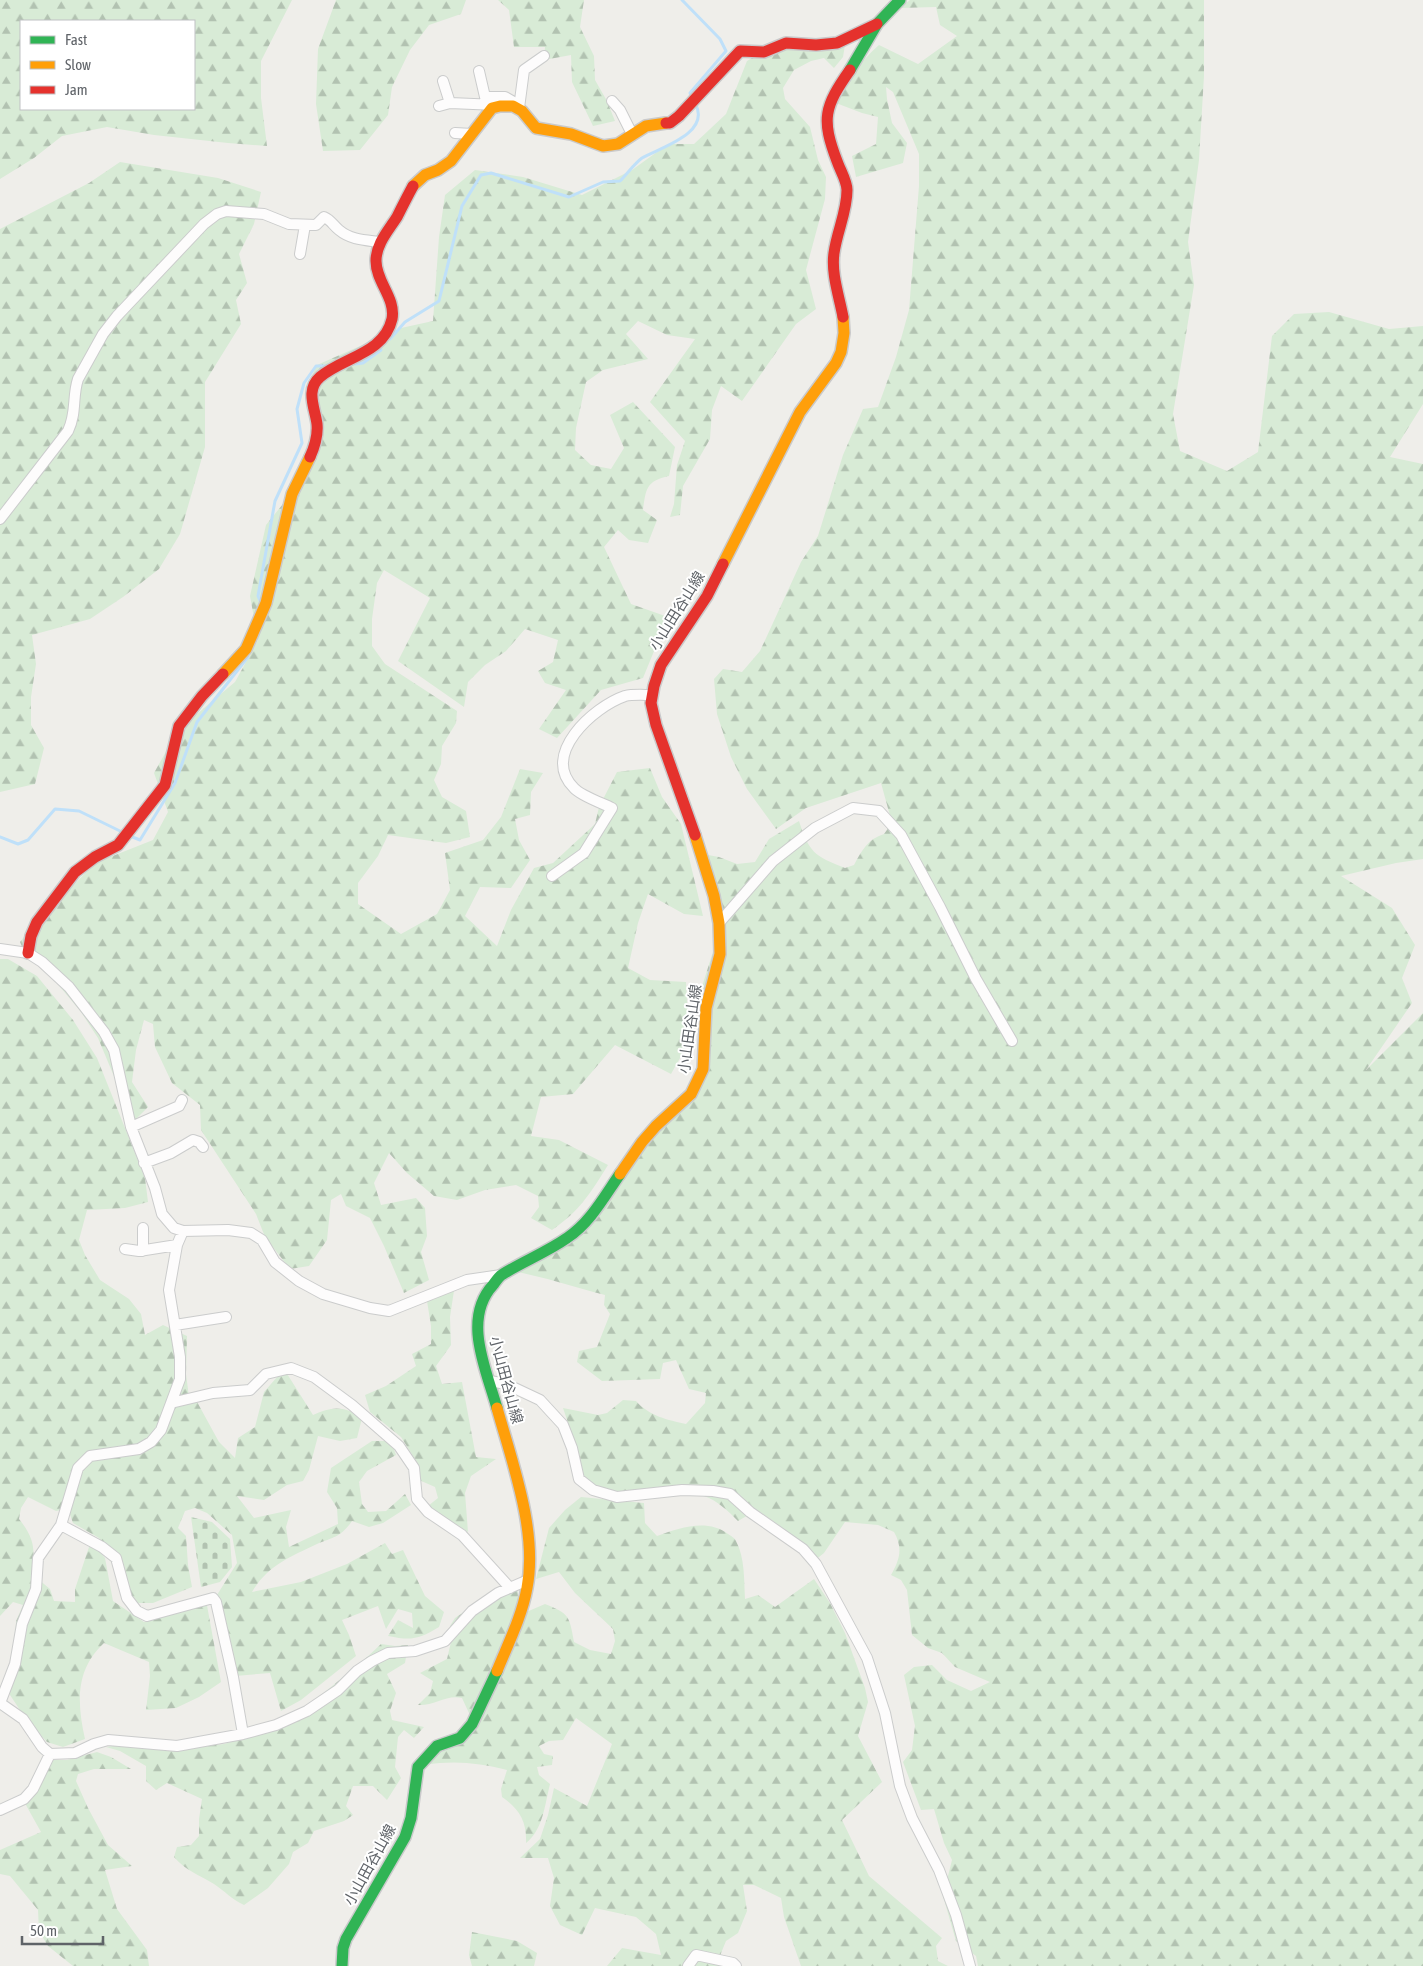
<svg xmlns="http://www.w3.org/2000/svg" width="1423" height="1966" viewBox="0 0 1423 1966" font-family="'Asap Condensed','Noto Sans JP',sans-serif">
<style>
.forest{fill:url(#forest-firs);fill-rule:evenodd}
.cemetery{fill:url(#cemetery-stones)}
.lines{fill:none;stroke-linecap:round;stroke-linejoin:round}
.stream{stroke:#bfe0f9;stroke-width:3}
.street-casing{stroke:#cbcccc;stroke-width:12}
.fast-casing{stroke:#cacacb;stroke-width:14}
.slow-casing{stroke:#cacacb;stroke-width:14}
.jam-casing{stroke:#cacacb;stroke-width:14}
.street{stroke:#fdfcfc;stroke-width:10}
.fast{stroke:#30b455;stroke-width:11}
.slow{stroke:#ff9f0a;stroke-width:11}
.jam{stroke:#e5322d;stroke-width:11}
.labels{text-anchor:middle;stroke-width:4;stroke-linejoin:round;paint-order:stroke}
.street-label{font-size:15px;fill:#5f6368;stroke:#fff}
</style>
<defs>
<pattern id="forest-firs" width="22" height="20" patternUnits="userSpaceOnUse" patternTransform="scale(1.25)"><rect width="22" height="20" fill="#d8ebd6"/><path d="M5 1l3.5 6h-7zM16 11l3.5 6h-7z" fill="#b2c2b1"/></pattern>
<pattern id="cemetery-stones" width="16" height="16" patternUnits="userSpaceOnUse" patternTransform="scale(1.25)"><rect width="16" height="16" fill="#d8ebd6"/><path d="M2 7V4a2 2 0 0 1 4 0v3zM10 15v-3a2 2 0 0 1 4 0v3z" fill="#b2c2b1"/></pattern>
</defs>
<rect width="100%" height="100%" fill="#efeeea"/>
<path class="forest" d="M0 0H292L261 61V98L267 146 228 143 154 135 107 127 62 136 34 158 0 179ZM21 21H194V109H21Z
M336 0H466L461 14 429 25 410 50 392 87 388 115 360 150 323 151 316 104 318 49Z
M498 0H584L580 27 594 56 595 80 607 101 615 121 593 126 572 82 571 55 544 60 545 47H514L509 10Z
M910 0H1204V76L1199 160 1188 242 1194 285 1173 414 1180 451 1227 471 1258 452 1272 336 1294 314 1329 312 1389 329 1423 326V404L1390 457 1423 464V859L1396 863 1341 876 1392 908 1415 945 1402 978 1412 1003 1366 1070 1423 1013V1966H978L976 1956 956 1941 943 1896 952 1860 944 1843 934 1809 921 1810 903 1762 912 1750 915 1726 904 1675 914 1667 932 1665 947 1680 971 1691 990 1682 955 1667 942 1653 928 1648 912 1635 907 1590 901 1580 891 1575C900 1559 903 1548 894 1532L878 1525 845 1522 824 1553 809 1565 780 1526 757 1510 738 1521C728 1511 718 1501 704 1496 671 1485 621 1500 593 1484 588 1482 584 1477 581 1474L578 1452 563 1408 598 1415 607 1413 623 1400 636 1401C649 1416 668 1420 686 1424L705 1403 706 1393 689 1389 676 1360 663 1363 660 1379 602 1381 577 1362 579 1351 597 1347 610 1314 604 1305 605 1295C574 1287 544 1277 513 1271L580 1221 624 1157 696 1094 700 993 716 942 708 855 719 857 737 864 755 862 769 839 799 821C809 852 814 856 845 868L854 865C862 850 868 839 884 834L892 823 881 783 806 808 776 829 747 789 731 757 717 714 714 679 723 669 742 672 760 651 801 562 818 536 843 455 863 409 878 407 896 357 909 310 919 186V154L893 92 886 87 887 99 892 123 907 143 903 163 856 177 852 156 876 144 878 117 862 113 836 103C847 82 861 60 879 45L918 64 957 36 940 25 936 7 900 8Z
M845 45 843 57 834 68 824 58 811 61 794 70 783 88 785 99 810 127 818 160 826 177 825 199 806 270 816 309 796 324 742 401 721 386 712 410 710 439 683 486 680 515 670 517 674 504 677 465 685 441 650 402 695 339 667 335 638 321 626 334 648 359 603 370 586 382 576 428 575 450 591 465 611 469 624 448 610 415 633 402 675 447 669 476C646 481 646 489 643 510L657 520 648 543 629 540 618 530 604 547 631 604 668 617 643 678 601 690 557 738 539 729 566 690 545 683 538 671 553 662 558 640 525 629 506 651 485 665 468 682 464 707 398 661 430 598 384 570 377 583 372 619V646L385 664 457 711 456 723 442 746 441 764 434 780 442 797 466 811 470 837 446 843 388 835 378 856 358 883V904L401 934 437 914 450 890 445 853 483 840 501 817 520 769 543 773 531 792 530 815 515 819 519 840 530 860 511 888 480 887 465 916 497 946 511 910 534 868 553 863 595 824 599 807 617 772 650 768 662 797 681 824 703 916 684 914 648 894 638 923 628 968 650 980 686 982 689 1042 671 1074 615 1045 573 1094 541 1097 531 1136 559 1140 608 1165C591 1192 580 1211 552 1230L531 1218 539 1207 538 1196 516 1185 485 1190 457 1200 434 1196 407 1173 389 1153 374 1183 381 1205 416 1198 425 1208 427 1236 421 1252 429 1280 404 1293 384 1246 370 1218 346 1206 341 1194 331 1200 327 1240 309 1266 290 1269 265 1237 256 1214 201 1130 200 1105 172 1083 155 1047 153 1024 144 1020 136 1050 132 1082 148 1107 133 1122 98 1038 81 1012 46 970 23 949 20 942 43 912 63 896 95 863 153 840 168 812 154 773 178 730 235 682 258 640 250 596 266 525 291 494 313 441 309 382 317 365 401 328 433 321 439 237 445 195 475 170 523 177 582 195 632 170 668 144H694L726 114 747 61 762 52Z
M120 162 218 178 261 192 254 224 239 254 247 283 236 300 241 324 205 382V447L180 534 159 569 123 597 90 619 32 635 36 664 31 697V725L44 748 35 784 0 792V229L89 183Z
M0 959H8L37 976 73 1020 97 1058 145 1178 148 1202 125 1208 87 1210 79 1240 85 1255 100 1280 129 1299 141 1314 145 1335 163 1325 187 1336 186 1374 189 1397 196 1400 219 1442 235 1458 238 1438 255 1427 264 1392 284 1369 313 1415C332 1406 345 1406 362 1418L357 1438 340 1441 318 1436 309 1470 303 1481 287 1485 264 1500 237 1496 254 1518 291 1510 286 1527 289 1547 338 1524 337 1508 327 1492 331 1468 372 1441H391L396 1455 367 1471 359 1482 362 1504 368 1512 386 1511 405 1494 411 1505 383 1523 369 1527 352 1521C341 1537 334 1537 317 1544 290 1557 268 1565 252 1592L301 1582 347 1564 385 1543 392 1554 403 1550 425 1596 444 1612 439 1627C419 1639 412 1641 388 1636L398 1620 413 1628 412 1613 398 1609 386 1629 378 1606 342 1620 349 1635 356 1656 301 1700 281 1711 270 1673 235 1676 217 1595 237 1563 232 1535 207 1513 195 1508 185 1511 178 1528 186 1536 188 1565 192 1587 153 1603H136L125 1588 115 1558 99 1538 73 1523 68 1509 56 1511 28 1497 21 1508 19 1519C35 1539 35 1549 32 1574L50 1589 54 1601 75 1602V1589L91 1541 105 1558 113 1601 144 1622 206 1600 221 1682 199 1697 176 1708 146 1710 150 1676 149 1662 104 1643C75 1670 77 1703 85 1739L63 1747 47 1742 26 1719 10 1695 9 1684 15 1651 16 1621 23 1605 13 1602 0 1616Z
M455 1284 450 1317 451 1345 436 1366 442 1384 462 1382 476 1457 496 1459 471 1476 465 1493 468 1532 428 1506 438 1498 435 1487 419 1480 418 1464 401 1437 370 1412 365 1395 386 1386 416 1366 412 1354 431 1344V1326L427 1301 435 1299Z
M581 1497 644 1503 645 1523 657 1536C679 1528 707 1518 728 1534 731 1536 735 1538 736 1541 745 1558 744 1580 745 1599L758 1595 775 1607 814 1579 830 1603 845 1633 865 1688 868 1702 858 1736 882 1782 842 1820 869 1876 942 1938 936 1946 938 1961 948 1966H801L784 1917 781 1898 754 1885H743L747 1911 738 1933 726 1941 719 1958 730 1966H607L622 1948 661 1955 656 1934 636 1917 595 1908 582 1935 560 1925 550 1906 554 1878 548 1858H520L540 1839 548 1815 554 1788 587 1806 612 1744 576 1718 563 1740 549 1741 539 1746 544 1754 553 1756 552 1765 537 1767 539 1775 550 1784C545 1804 543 1830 526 1843 527 1821 519 1809 502 1797L501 1789 507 1770C478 1763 455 1760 425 1765L427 1759 475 1726 462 1698C447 1694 434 1706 418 1705L430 1693 433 1681 420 1673 447 1659 451 1642 450 1626 455 1618 505 1583 517 1580 518 1598 524 1613 545 1604C570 1614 569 1616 574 1642L590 1650 611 1654 615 1641 613 1629 575 1593 559 1572 536 1579 549 1528 565 1510Z
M381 1644 395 1646 408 1645 405 1663 387 1674 396 1693 390 1711 392 1720 424 1727 414 1738 404 1730 398 1737 395 1767 401 1778 387 1800 373 1786H353L346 1806 353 1815 344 1821 314 1831 308 1843 293 1852 289 1864 268 1888 244 1905C230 1898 226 1892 214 1884 199 1875 185 1870 174 1857L177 1847 191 1845 199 1836V1819L202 1799 167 1783 156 1790 146 1781V1766L120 1751 106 1747 131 1743 174 1750 224 1744 282 1727 364 1660Z
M97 1752 111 1757 131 1769H94L78 1774 76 1781 88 1808 108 1845 132 1866 105 1870 117 1909 147 1950 149 1966H73L48 1946 39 1931 38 1910 10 1876 0 1874V1850L41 1832 22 1798 39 1769 53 1760H67Z
M472 1932 517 1941 537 1953 534 1966H472L469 1955Z"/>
<path class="cemetery" d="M191 1517 212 1522 230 1539 232 1567 220 1582 201 1587Z"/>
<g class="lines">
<path class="stream" d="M682 0 720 39 726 51 690 93 691 95
M390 339 405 322 439 301 462 206 481 175 491 173 569 197 603 182 620 181C627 174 634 164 642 158 659 148 710 134 696 105
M355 364 363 363 381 350
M261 603 258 596 275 501 302 443 297 409 304 383 316 366H326
M130 836 140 840 175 783 197 722 248 657
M0 837 18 844 28 840 55 809 79 811 122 832"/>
<defs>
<path id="street" d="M479 71 485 97H505L512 101 514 105
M443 81 450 103
M612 101 620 110 632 134
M439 106 450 103 497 105
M519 108 524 70 544 56
M455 133 472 134
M300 254 305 225
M0 519 68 431C77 412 72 397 78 379L103 334 117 316 204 224 217 214 226 211 264 214 289 224 316 225 324 217C331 220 333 225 339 230 351 240 365 240 380 242
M552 876 584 853 612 808C602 803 581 796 574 788 540 755 593 707 625 696 633 694 644 695 652 695
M719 923 773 861 815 828 853 808 879 811 901 835 940 907 976 979 1012 1041
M0 949 28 953 42 962 69 987 104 1032 114 1050 131 1127 155 1188 162 1214 174 1228 183 1231 228 1230 251 1233 262 1240 275 1262 299 1281 323 1294 370 1308 389 1311 467 1280 501 1275
M131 1127 179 1106 182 1100
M144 1163 171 1153 193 1140 199 1142 203 1147
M125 1249 139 1251 177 1245
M143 1251V1228
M175 1325 226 1317
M490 1381 506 1384 540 1400 563 1425 572 1448 579 1479 593 1490 617 1497 682 1490 713 1491 730 1494 750 1512 803 1549 816 1564 867 1658 885 1713 900 1786 912 1818 939 1870 956 1915 970 1966
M171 1403 213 1393 250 1390 266 1374 291 1368 314 1377 352 1405 399 1446 414 1468 417 1499 428 1512 462 1535 510 1588
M61 1525 102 1547 116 1558 127 1598 137 1611 147 1616 213 1598 216 1602 233 1677 243 1734
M0 1703 23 1719 42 1747 50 1754 75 1753 94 1744 108 1740 177 1746 243 1734 276 1725 307 1711 338 1690 357 1671 372 1661 388 1653 415 1651 445 1641 472 1611 498 1593 528 1580
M0 1703 15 1664 22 1624 36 1589 38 1558 61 1525 78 1468 90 1456 139 1449 151 1442 161 1430 180 1379V1357L169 1290 177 1245 183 1231
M0 1810 24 1799 33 1789 50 1754
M688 1966 696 1955 733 1963 736 1966"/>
<path id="fast" d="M850 70 877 24 900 0
M497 1408C486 1369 462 1319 493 1285 496 1281 499 1276 503 1274 524 1261 547 1252 567 1238 590 1223 604 1197 620 1174
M342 1966 343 1948 346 1939 405 1837 411 1818 418 1767 437 1746 460 1738 472 1724 497 1671"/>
<path id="slow" d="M413 186 425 175 438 170 451 161 492 108 500 106H513L522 111 536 128 571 134 603 146 618 144 646 126 666 123
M723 564 800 412 836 363 841 352 844 333 843 317
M223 674 246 649 266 603 292 494 310 457
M620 1174 642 1142 656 1126 691 1094 703 1069 706 1008 720 954 719 923 714 896 695 835
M497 1408C512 1462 538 1532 527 1588 522 1616 508 1644 497 1671"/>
<path id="jam" d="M666 123H670L679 116 740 51 764 52 786 43 816 45 837 43 877 24
M843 317C839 296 831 273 834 253 837 231 847 212 847 190 847 181 840 170 837 161 821 119 824 107 850 70
M310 457C314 448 318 434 317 424 315 408 305 390 320 377 343 357 384 354 392 319 396 298 376 282 376 261 376 244 388 231 397 217 402 207 407 197 413 186
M695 835 656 725 651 703 654 686 661 665 707 596 723 564
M28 953 31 936 37 922 75 872 95 857 118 845 165 785 179 726 202 696 223 674"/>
</defs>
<use href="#street" class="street-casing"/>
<use href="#fast" class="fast-casing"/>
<use href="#slow" class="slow-casing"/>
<use href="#jam" class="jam-casing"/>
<use href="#street" class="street"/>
<use href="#fast" class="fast"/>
<use href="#slow" class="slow"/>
<use href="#jam" class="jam"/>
</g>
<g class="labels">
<g class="street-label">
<text transform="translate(677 611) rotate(-58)" y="5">小山田谷山線</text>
<text transform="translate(690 1029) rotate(-82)" y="5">小山田谷山線</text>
<text transform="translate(506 1380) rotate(75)" y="5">小山田谷山線</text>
<text transform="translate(370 1865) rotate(-61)" y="5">小山田谷山線</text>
</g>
</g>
<rect x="20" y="20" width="175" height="90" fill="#ffffff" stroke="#bfc1c3"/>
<rect x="30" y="36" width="25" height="8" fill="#30b455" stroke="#bfc1c3"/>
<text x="65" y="45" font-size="15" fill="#5f6368">Fast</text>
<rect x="30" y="61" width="25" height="8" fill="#ff9f0a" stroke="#bfc1c3"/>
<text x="65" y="70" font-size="15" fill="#5f6368">Slow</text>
<rect x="30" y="86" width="25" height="8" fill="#e5322d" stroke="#bfc1c3"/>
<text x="65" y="95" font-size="15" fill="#5f6368">Jam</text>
<path d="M22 1936v8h81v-8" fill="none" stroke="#5f6368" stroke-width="2.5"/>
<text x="30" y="1936" font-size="15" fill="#5f6368" stroke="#ffffff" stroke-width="4" paint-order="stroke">50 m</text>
</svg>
